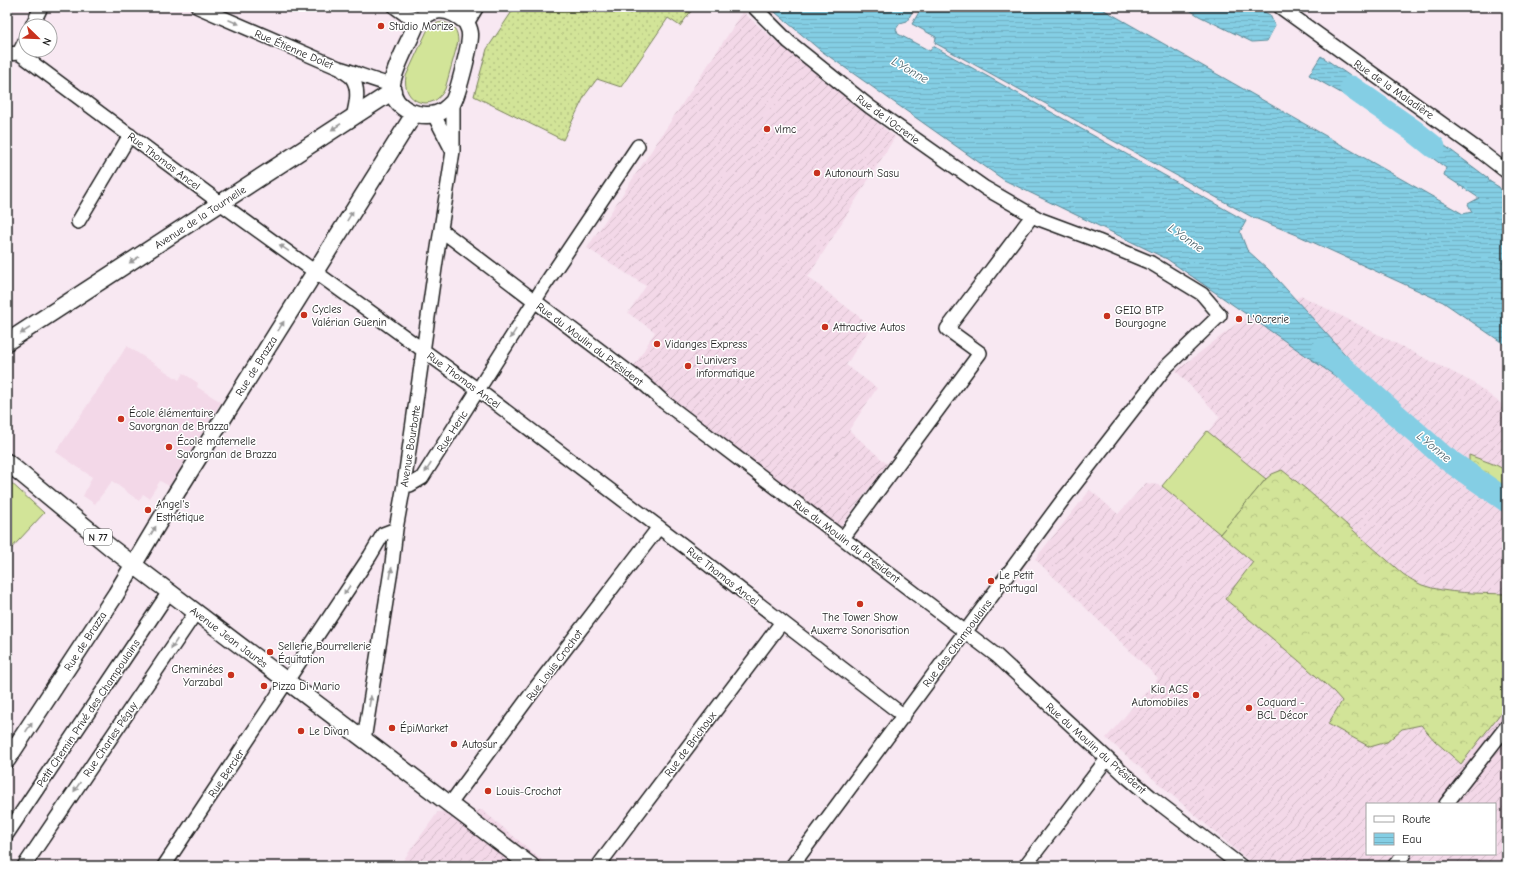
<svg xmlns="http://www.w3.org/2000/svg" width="1514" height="873" viewBox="0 0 1514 873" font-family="'Comic Neue',sans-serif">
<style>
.built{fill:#f3d8e8}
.industrial{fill:url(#industrial-furrows);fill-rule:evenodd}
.grass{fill:#d2e498;stroke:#77805a}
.forest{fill:url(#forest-crowns);stroke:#77805a}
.garden{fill:url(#garden-dots);stroke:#77805a}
.water{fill:url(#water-rules);stroke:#5a8794}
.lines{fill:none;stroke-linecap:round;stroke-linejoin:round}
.river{stroke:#84cee4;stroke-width:23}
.minor-casing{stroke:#1c1c1c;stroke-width:16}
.major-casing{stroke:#1c1c1c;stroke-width:19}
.minor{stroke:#fff;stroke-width:13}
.major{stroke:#fff;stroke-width:16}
.oneway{fill:#999}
.poi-dot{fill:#c8321e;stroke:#fff;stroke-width:1.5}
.labels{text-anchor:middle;stroke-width:3;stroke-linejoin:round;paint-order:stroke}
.shield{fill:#fff;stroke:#606060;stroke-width:1}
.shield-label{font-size:10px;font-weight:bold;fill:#1c1c1c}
.poi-label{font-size:11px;fill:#1c1c1c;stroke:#fff;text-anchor:start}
.street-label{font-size:11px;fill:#1c1c1c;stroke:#fff}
.water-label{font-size:12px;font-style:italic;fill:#405a62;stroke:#fff}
</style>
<defs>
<pattern id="industrial-furrows" width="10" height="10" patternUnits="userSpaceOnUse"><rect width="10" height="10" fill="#f3d8e8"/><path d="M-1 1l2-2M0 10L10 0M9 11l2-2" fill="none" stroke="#d0b9c6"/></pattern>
<pattern id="forest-crowns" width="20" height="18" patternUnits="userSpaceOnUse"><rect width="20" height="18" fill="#d2e498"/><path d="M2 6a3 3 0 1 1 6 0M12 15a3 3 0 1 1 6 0" fill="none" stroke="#b4c382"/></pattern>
<pattern id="garden-dots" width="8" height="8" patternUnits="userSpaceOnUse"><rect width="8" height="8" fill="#d2e498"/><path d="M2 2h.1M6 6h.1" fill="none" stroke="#b4c382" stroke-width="1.8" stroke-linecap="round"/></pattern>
<pattern id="water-rules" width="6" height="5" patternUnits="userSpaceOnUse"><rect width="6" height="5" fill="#84cee4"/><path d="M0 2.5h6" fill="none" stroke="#71b0c3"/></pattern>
</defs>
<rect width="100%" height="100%" fill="#f8e8f2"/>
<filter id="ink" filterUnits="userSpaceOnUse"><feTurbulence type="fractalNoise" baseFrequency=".025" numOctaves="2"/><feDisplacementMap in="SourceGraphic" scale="8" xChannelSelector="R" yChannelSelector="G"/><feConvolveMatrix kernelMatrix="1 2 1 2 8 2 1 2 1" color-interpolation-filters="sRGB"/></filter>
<g filter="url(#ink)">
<path class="built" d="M127 346 179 380 183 373 198 383 197 387 221 402 169 486 160 481 149 498 143 494 139 501 112 481 95 504 83 496 92 477 56 452Z"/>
<path class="industrial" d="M743 12 778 43 895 137 808 277 871 326 846 365 877 388 849 430 887 464 840 527 633 368 655 332 628 313 646 286 587 248Z
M1302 296 1472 382 1507 408V866H1256L1238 852 1106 738 1158 678 1035 559 1090 490 1118 514 1146 483 1163 486 1220 417 1176 371 1243 319ZM1367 804H1495V854H1367Z
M482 810 549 866H399L438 812Z"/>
<path class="grass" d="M443 22C454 25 458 30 458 42L445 89C433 114 401 103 406 76L427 31C432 25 435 23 443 22Z
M1207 431 1266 479 1220 534 1162 486Z
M7 479 44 513 7 553Z"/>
<path class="forest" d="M1469 455 1496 465 1507 471V497L1469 469Z
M1282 470 1306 489 1403 574C1409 578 1415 582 1422 585 1447 594 1480 593 1507 594V705L1461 764 1435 741 1421 725 1402 729 1387 742 1370 747 1328 724 1342 701 1334 692 1298 660 1225 599 1253 562 1220 534 1266 479 1272 474Z"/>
<path class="garden" d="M515 7H694L680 26 668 18 621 87 597 79 585 95 563 140 474 96 487 49Z"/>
<path class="water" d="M769 7H915L907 21 900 23 896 29 898 34 930 51 933 46 1246 221 1240 232 1247 250 1268 269 1353 363 1338 378 1167 259 1004 180 820 50Z
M922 7H1099L1463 214 1472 212 1468 204 1479 198 1444 175 1446 168 1403 136 1413 122 1488 178 1489 181 1499 187 1507 199V346L1443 302 1297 235 1252 217 935 43 936 37 912 24Z
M1185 7H1255L1270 15 1275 26 1267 41 1252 42 1199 16Z
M1321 56 1382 98 1371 114 1341 93 1309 75Z"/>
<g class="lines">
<path class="river" d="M1351 87 1414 131 1434 147
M1323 350 1444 457 1507 501"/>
<defs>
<path id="minor" d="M198 7 339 68C357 73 374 81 392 85
M395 7 406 15 420 19
M754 7 789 42 870 107 985 188 1039 219 1098 241 1151 263 1202 294 1220 315 1166 367 1062 501 792 866
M1280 7 1480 151 1507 172
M32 26 41 7
M19 53 227 208 478 390 701 559 782 622 904 716
M19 53 26 39
M7 54 19 53
M342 70C345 73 350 75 352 78 360 89 356 105 353 117
M434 115 452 150
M78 222 130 135
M441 230 643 383 664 402 997 656 1126 776 1151 797 1241 866
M404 485H410L422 478 544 286 638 146
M843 538 980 353 947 329 1032 216
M364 740 392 564 396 529 404 485 436 261 453 151V101
M450 804 537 686 659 527
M1446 804 1507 726
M7 834 169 592
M24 866 196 612
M164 866 370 556 383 534 396 529
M598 866 782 622
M1025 866 1107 759
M1394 866 1404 854"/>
<path id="major" d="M466 22C448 6 429 5 415 27 409 42 394 68 392 84 390 110 425 123 444 110 447 108 451 104 453 102 458 93 471 43 470 34 470 30 468 26 466 22L475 7
M7 342 393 91
M7 462 110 547 531 866
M7 760 116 594 177 492 414 114"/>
</defs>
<use href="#minor" class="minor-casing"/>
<use href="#major" class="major-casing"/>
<use href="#minor" class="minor"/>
<use href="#major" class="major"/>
</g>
<defs><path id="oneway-solid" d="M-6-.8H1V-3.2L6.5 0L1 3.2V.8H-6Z"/></defs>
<g class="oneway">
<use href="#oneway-solid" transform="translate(234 22) rotate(23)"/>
<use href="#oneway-solid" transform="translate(336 127) rotate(147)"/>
<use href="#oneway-solid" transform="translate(350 216) rotate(-58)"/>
<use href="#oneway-solid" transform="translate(284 248) rotate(-145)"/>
<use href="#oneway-solid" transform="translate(134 260) rotate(147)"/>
<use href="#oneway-solid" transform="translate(281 326) rotate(-58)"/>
<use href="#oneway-solid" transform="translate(25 331) rotate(147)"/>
<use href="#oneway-solid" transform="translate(513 334) rotate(122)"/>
<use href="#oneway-solid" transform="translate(428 468) rotate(123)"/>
<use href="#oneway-solid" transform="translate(153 531) rotate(-59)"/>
<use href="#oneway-solid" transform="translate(391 573) rotate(-81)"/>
<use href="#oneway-solid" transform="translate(347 590) rotate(124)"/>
<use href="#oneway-solid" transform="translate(174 644) rotate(124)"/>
<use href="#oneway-solid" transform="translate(370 701) rotate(-81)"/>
<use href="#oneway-solid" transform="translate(29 727) rotate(-56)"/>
<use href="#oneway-solid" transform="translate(77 787) rotate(124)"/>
</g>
</g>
<g class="poi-dot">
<circle cx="381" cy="26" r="4"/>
<circle cx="767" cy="129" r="4"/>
<circle cx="817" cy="173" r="4"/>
<circle cx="304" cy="315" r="4"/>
<circle cx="1107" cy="316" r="4"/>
<circle cx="1239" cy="319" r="4"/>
<circle cx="825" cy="327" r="4"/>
<circle cx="657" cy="344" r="4"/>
<circle cx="688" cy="366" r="4"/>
<circle cx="121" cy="419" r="4"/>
<circle cx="169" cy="447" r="4"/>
<circle cx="148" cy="510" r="4"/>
<circle cx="991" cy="581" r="4"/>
<circle cx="860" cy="604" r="4"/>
<circle cx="270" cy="652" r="4"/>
<circle cx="231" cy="675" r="4"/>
<circle cx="264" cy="686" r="4"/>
<circle cx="1196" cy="695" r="4"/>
<circle cx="1249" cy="708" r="4"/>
<circle cx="392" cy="728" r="4"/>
<circle cx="301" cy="731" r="4"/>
<circle cx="454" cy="744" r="4"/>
<circle cx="488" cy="791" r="4"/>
</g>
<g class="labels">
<rect class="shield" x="84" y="529" width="28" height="16" rx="3"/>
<g class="shield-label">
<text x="98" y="541">N 77</text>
</g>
<g class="poi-label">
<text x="389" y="30">Studio Morize</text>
<text x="775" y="133">vlmc</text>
<text x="825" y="177">Autonourh Sasu</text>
<text x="312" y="313">Cycles<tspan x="312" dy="13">Valérian Guenin</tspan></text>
<text x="1115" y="314">GEIQ BTP<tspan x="1115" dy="13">Bourgogne</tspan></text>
<text x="1247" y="323">L'Ocrerie</text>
<text x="833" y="331">Attractive Autos</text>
<text x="665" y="348">Vidanges Express</text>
<text x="696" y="364">L'univers<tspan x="696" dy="13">informatique</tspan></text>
<text x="129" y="417">École élémentaire<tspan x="129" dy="13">Savorgnan de Brazza</tspan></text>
<text x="177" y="445">École maternelle<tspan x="177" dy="13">Savorgnan de Brazza</tspan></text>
<text x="156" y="508">Angel's<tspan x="156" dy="13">Esthétique</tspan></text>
<text x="999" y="579">Le Petit<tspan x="999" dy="13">Portugal</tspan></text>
<text x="860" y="621" text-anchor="middle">The Tower Show<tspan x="860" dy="13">Auxerre Sonorisation</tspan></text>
<text x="278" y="650">Sellerie Bourrellerie<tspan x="278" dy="13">Équitation</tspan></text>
<text x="223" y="673" text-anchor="end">Cheminées<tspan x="223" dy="13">Yarzabal</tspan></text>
<text x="272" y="690">Pizza Di Mario</text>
<text x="1188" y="693" text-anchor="end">Kia ACS<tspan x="1188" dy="13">Automobiles</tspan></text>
<text x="1257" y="706">Coquard -<tspan x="1257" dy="13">BCL Décor</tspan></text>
<text x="400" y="732">ÉpiMarket</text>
<text x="309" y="735">Le Divan</text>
<text x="462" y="748">Autosur</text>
<text x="496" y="795">Louis-Crochot</text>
</g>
<g class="street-label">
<text transform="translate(294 49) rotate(23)" y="4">Rue Étienne Dolet</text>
<text transform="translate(1394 89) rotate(35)" y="4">Rue de la Maladière</text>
<text transform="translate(888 119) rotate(36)" y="4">Rue de l'Ocrerie</text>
<text transform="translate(164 161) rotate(37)" y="4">Rue Thomas Ancel</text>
<text transform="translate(200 217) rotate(-33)" y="4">Avenue de la Tournelle</text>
<text transform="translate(590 344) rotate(37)" y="4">Rue du Moulin du Président</text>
<text transform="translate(256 366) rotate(-58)" y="4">Rue de Brazza</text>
<text transform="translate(464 380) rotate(36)" y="4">Rue Thomas Ancel</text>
<text transform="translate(452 431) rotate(-57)" y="4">Rue Heric</text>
<text transform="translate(410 446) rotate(-81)" y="4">Avenue Bourbotte</text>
<text transform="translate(847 541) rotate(37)" y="4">Rue du Moulin du Président</text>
<text transform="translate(723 576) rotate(38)" y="4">Rue Thomas Ancel</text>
<text transform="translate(229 637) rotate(37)" y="4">Avenue Jean Jaurès</text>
<text transform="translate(85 641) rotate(-57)" y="4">Rue de Brazza</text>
<text transform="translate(957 643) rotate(-53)" y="4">Rue des Champoulains</text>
<text transform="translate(554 665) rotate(-53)" y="4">Rue Louis Crochot</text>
<text transform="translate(88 713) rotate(-56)" y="4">Petit Chemin Privé des Champoulains</text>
<text transform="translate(110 739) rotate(-56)" y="4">Rue Charles Péguy</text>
<text transform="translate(690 744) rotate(-53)" y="4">Rue de Brichoux</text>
<text transform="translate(1096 748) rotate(42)" y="4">Rue du Moulin du Président</text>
<text transform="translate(226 773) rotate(-56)" y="4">Rue Bercier</text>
</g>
<g class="water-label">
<text transform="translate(910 70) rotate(30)" y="4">L'Yonne</text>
<text transform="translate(1186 238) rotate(35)" y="4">L'Yonne</text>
<text transform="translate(1434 447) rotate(40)" y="4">L'Yonne</text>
</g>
</g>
<rect width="1514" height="873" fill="none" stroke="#fff" stroke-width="24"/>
<rect x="12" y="12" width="1490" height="849" fill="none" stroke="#1c1c1c" stroke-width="1.5" filter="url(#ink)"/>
<rect x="1366" y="803" width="130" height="52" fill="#ffffff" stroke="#a4a4a4"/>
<rect x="1374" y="816" width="20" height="6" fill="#ffffff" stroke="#a4a4a4"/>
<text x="1402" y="823" font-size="12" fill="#1c1c1c">Route</text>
<rect x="1374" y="833" width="20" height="12" fill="url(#water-rules)" stroke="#a4a4a4"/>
<text x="1402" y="843" font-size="12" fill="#1c1c1c">Eau</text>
<g transform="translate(38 38) rotate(113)"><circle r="19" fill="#ffffff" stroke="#a4a4a4"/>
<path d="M0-3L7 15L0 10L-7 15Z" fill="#c8321e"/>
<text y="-6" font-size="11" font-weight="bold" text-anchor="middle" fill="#1c1c1c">N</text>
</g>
</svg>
